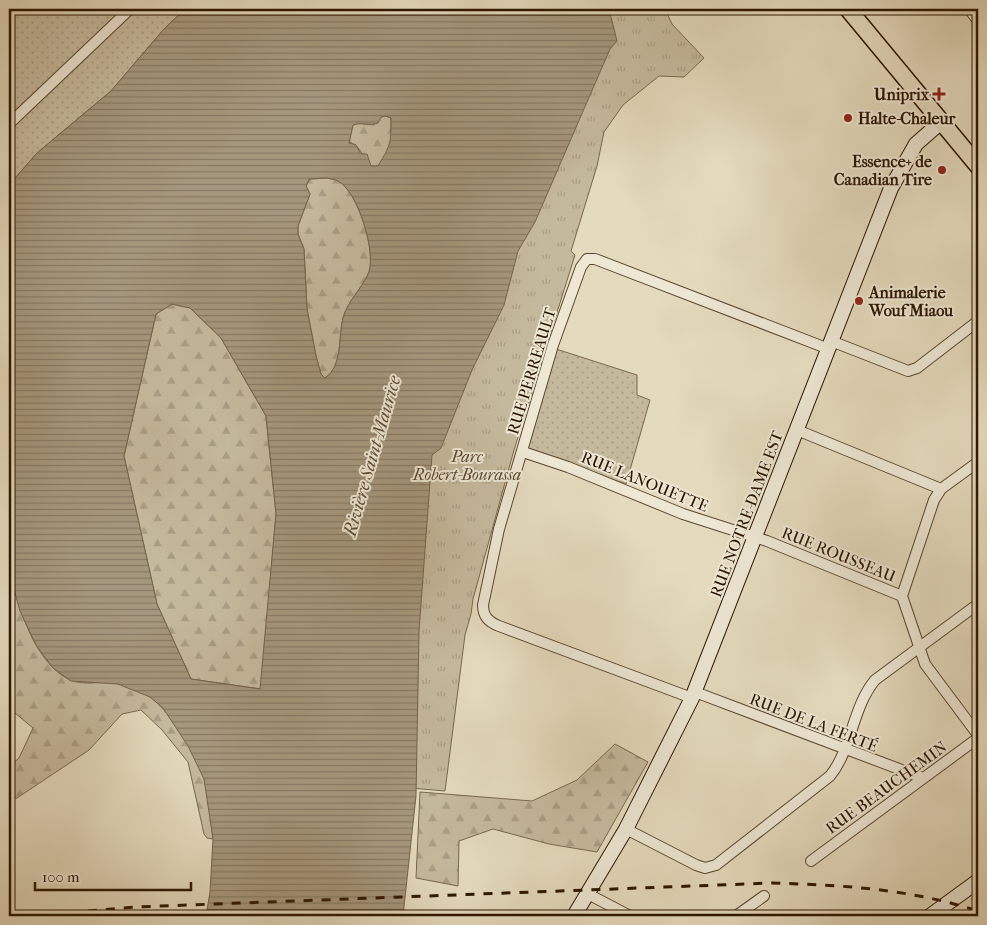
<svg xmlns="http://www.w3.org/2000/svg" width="987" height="925" viewBox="0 0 987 925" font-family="'IM FELL French Canon',serif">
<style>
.grass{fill:url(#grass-dots);stroke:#78684e}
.forest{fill:url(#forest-firs);stroke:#78684e}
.park{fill:url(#park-tufts);stroke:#78684e}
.water{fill:url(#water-rules);stroke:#75634b;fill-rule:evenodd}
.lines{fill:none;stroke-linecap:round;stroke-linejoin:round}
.street-casing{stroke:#5a472f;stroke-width:12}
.secondary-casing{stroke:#2c1600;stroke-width:16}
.primary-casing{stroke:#2c1600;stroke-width:19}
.street{stroke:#ede7d4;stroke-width:10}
.secondary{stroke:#ede7d4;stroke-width:14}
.primary{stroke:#e4dabd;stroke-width:16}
.rail{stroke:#2c1600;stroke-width:3;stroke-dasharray:9 9;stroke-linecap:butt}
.poi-dot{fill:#8f2418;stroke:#ede7d4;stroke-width:2}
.labels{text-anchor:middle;stroke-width:4;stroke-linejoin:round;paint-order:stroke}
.poi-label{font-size:16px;font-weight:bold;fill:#2c1600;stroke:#ede7d4;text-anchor:end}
.street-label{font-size:16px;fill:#2c1600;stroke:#ede7d4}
.park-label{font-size:16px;font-style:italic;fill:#5a472f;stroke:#ede7d4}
.water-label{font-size:18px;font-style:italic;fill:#5c4a32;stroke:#ede7d4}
</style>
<defs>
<pattern id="grass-dots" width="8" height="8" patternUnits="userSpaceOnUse" patternTransform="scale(1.25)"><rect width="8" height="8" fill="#c5b99d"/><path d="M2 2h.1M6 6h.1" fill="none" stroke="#a99e85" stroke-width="1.8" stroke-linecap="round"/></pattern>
<pattern id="forest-firs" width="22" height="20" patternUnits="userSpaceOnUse" patternTransform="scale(1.25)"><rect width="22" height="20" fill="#c5b99d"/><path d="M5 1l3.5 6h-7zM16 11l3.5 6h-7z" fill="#a99e85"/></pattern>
<pattern id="park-tufts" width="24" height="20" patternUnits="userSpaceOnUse" patternTransform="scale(1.25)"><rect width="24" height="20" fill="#c5b99d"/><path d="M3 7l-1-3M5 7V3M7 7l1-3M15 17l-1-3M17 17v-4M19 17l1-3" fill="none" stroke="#a99e85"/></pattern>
<pattern id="water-rules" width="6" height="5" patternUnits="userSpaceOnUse" patternTransform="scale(1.25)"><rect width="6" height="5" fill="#a5977d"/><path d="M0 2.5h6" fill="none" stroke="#877a64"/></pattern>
</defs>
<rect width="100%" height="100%" fill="#e4dabd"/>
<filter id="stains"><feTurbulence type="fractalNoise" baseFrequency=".004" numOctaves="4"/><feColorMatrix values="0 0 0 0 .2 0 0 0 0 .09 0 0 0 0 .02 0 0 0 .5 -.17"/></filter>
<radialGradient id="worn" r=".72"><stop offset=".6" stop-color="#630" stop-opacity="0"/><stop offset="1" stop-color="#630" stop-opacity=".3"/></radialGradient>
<path class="grass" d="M9 9H185L164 29 111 91 37 153 9 185Z
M556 349 637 375V395L650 400 626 484 522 447Z"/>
<path class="forest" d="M386 116 391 118V138L388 153 378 166H371L356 145 349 142 353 125 358 123 374 125 381 117Z
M327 178C330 179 335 179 338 181 358 191 376 252 369 272 362 289 348 300 343 318 338 338 343 366 325 378L321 374 316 356 307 309 304 249 298 234V226L310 194 306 186 310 179Z
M172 304 190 308 221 338 266 416 276 514 261 689 191 679 157 604 124 456 156 314Z
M9 571C19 606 33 662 70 680 84 686 104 680 119 684 129 687 143 692 150 697 170 711 197 756 204 779 210 797 211 819 213 839L207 838 204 834 188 762 162 730 141 710 122 714 89 750 17 798 9 799V767L19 758 33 728 9 708Z
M615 744 648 762 597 852 549 844 493 829 459 841 458 886 416 878 420 792 532 801 577 780Z"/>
<path class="park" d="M597 9H665L672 24 704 58 684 77 659 76 623 105 604 132 597 166 571 251 575 255 514 450 473 599 471 614 465 635 445 791 411 788 426 455Z"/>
<path class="water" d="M185 9H609L617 41 610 49 535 222 518 251 504 305 472 370 441 448 432 455 419 631 416 796 403 916H206L210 892 213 839 204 779 188 746 163 708 150 697 118 684 71 681 53 668 36 645 20 611 9 571V185L37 153 111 91 164 29ZM386 116 391 118C391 144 391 144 378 166H371L367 154H361L356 145 349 143 353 125C361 122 370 126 378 123L381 117ZM327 178C330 179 335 179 338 181 358 191 376 252 369 272 362 289 348 300 343 318 338 337 343 366 325 378L321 374 316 356 307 309 304 249 298 234V226L310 194 306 186 309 179ZM172 304 190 308 221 338 266 416 276 514 260 689 191 679 157 604 124 456 156 314Z"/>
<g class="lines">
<defs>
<path id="street" d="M969 9 978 21
M9 124 130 9
M831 341 908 371 917 368 978 321
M797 430 941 489 978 462
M523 452 568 467 683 514 767 541 902 596 925 664 978 735
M902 596 934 500 941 489
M695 692 923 778
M692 698 499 626C489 622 483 617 483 605L499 529 553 345 581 267 587 259H595L829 349
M626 829 696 865 705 868 716 865 830 776C852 749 852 708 875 680L978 604
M811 861 978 738
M588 894 630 916
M736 916 764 896"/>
<path id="secondary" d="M574 916 626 829 692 698 891 188 916 144 941 122
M930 916 978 881"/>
<path id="primary" d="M848 9 978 166"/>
</defs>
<use href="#street" class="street-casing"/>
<use href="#secondary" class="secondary-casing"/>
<use href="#primary" class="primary-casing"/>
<use href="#street" class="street"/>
<use href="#secondary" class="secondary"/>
<use href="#primary" class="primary"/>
<path class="rail" d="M52 914 135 907 772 883C842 885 911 889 978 911
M139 916 157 911"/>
</g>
<g class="poi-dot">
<path d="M936.5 86.5h5v5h5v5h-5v5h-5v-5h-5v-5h5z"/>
<circle cx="848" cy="118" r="5"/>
<circle cx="942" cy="170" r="5"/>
<circle cx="859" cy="301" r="5"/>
</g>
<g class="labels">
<g class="poi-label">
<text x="929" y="100">Uniprix</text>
<text x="858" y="124" text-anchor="start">Halte-Chaleur</text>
<text x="932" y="167">Essence+ de<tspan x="932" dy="18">Canadian Tire</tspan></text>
<text x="869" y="298" text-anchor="start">Animalerie<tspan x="869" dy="18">Wouf Miaou</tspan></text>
</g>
<g class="street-label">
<text transform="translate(531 371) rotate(-73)" y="6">RUE PERREAULT</text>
<text transform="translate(645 481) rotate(22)" y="6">RUE LANOUETTE</text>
<text transform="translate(746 514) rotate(-69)" y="6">RUE NOTRE-DAME EST</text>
<text transform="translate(839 554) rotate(22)" y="6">RUE ROUSSEAU</text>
<text transform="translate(814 722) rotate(21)" y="6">RUE DE LA FERTÉ</text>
<text transform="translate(886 787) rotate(-36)" y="6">RUE BEAUCHEMIN</text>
</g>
<g class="park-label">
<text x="467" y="462">Parc<tspan x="467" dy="18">Robert-Bourassa</tspan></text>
</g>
<g class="water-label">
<text transform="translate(372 456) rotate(-74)" y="6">Rivière Saint-Maurice</text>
</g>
</g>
<rect width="987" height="925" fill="none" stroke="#e4dabd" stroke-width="30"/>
<rect x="10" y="10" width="967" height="905" fill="none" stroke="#2c1600" stroke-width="2.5"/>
<rect x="15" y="15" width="957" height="895" fill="none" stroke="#2c1600"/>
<path d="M35 882v8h156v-8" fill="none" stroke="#2c1600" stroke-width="2.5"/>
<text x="42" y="882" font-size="15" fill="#2c1600" stroke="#ede7d4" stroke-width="4" paint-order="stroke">100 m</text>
<rect width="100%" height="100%" filter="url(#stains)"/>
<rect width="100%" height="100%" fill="url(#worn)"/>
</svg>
